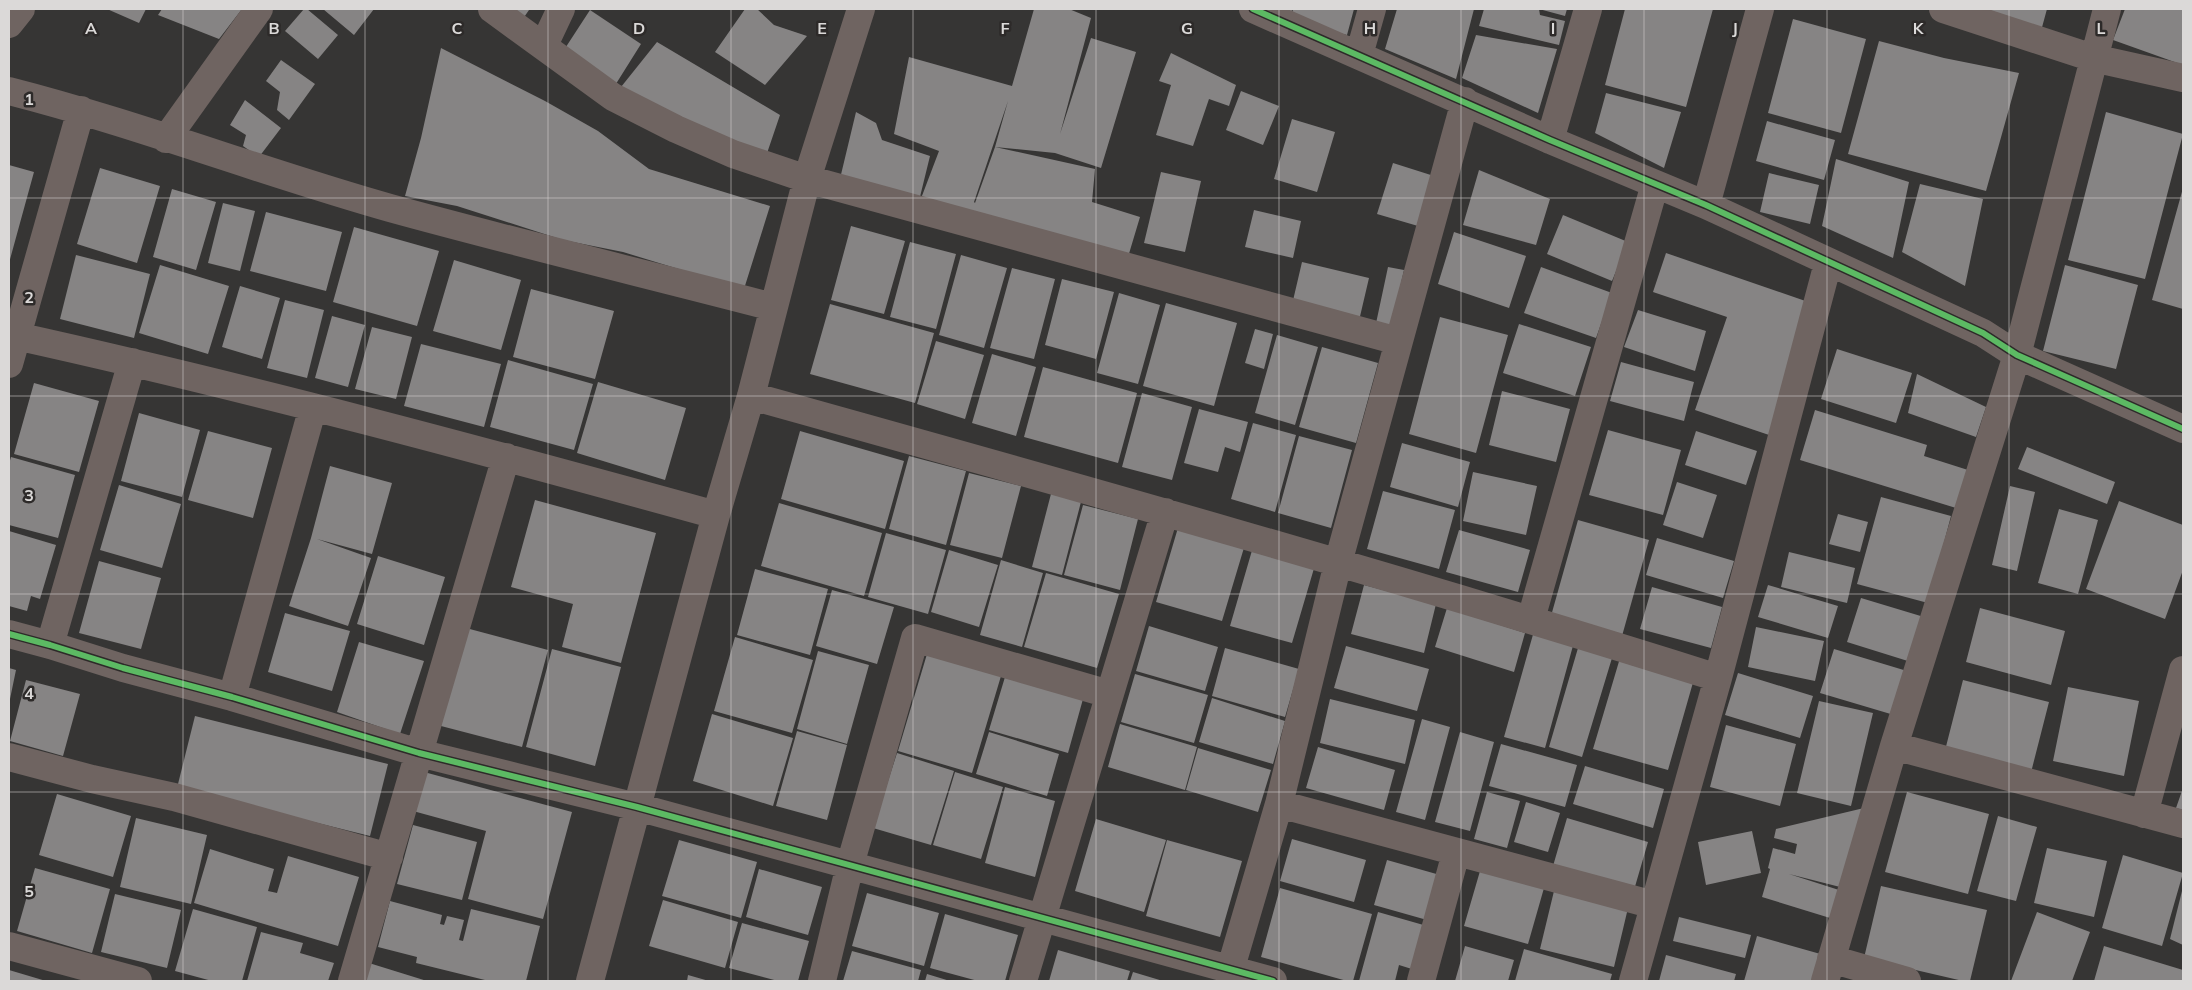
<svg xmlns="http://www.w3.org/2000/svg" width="2192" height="990" viewBox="0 0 2192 990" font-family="Mulish,sans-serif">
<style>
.building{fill:#868484;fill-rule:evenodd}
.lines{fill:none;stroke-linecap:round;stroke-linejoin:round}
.minor{stroke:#6f6461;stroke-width:28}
.cycleway-casing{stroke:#2d2a29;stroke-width:9}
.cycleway{stroke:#5cba63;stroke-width:6}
.grid{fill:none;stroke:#dbd9d8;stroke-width:1;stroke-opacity:0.55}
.grid-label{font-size:16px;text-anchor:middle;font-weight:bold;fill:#dbd9d8;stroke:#2d2a29;stroke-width:5;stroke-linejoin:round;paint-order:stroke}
</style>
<rect width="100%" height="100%" fill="#363534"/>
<path class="building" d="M107 9H146L139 23Z
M162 9H242L219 39 158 15Z
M304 9H307L338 35 318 59 285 31Z
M323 9H374L354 35Z
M497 9H526L529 10 520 23Z
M745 9H757L774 25 807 36 765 85 715 52Z
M1034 9H1069L1091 18 1060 134 1091 38 1136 52 1101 168 1055 153 995 147 1095 169 1092 202 1140 217 1122 277 838 187 856 112 876 123 882 140 930 156 917 209 939 151 894 134 909 57 1012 86ZM1008 101 995 147 975 203 974 202Z
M1259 9H1292L1291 18 1293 9H1354L1347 35 1290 20Z
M1397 9H1474L1456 79 1385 49Z
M1484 9H1567L1565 16 1539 9 1540 15 1565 21 1559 45 1479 26Z
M1625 9H1713L1686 107 1605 85Z
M1960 9H2047L2041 31Z
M2125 9H2183V65L2113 40Z
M590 10 641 44 614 87 562 53Z
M1793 19 1866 39 1841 133 1768 113Z
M1476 35 1557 49 1538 113 1462 78Z
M1879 41 1944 58 2019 73 1986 191 1848 154Z
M657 42 780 115 763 165 613 97Z
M441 48 545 101 598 131 649 169 770 206 744 289 623 252 563 240 457 206 405 196 421 138Z
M1171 53 1236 85 1229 106 1209 99 1193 146 1156 135 1171 85 1159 81Z
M281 60 315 84 289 120 277 110 280 92 266 81Z
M1241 91 1279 106 1263 145 1226 130Z
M1606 93 1681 112 1664 168 1595 133Z
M245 100 281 128 259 157 243 146 246 135 230 125Z
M2106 112 2183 134 2145 279 2068 260Z
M1292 119 1335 132 1317 192 1274 179Z
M1767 121 1835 140 1824 180 1756 161Z
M1836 159 1909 182 1893 258 1822 226Z
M1393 163 1434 176 1418 226 1377 214Z
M9 165 34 172 9 263Z
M100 168 160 186 137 263 77 244Z
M1479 170 1550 199 1536 245 1463 225Z
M1161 172 1201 181 1185 252 1144 243Z
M1769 173 1819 185 1810 224 1760 212Z
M1920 184 1983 199 1965 286 1902 252Z
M2183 188V309L2152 300Z
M172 189 216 202 196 270 153 257Z
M223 203 255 211 240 271 208 263Z
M1254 210 1301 221 1293 258 1245 247Z
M266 212 342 232 326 291 250 271Z
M1563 215 1628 242 1612 281 1547 254Z
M851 226 905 241 884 314 831 300Z
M354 227 439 251 417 326 333 302Z
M1454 232 1526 256 1509 308 1438 284Z
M910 242 956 254 936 329 890 317Z
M1666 253 1817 305 1772 436 1695 410 1727 317 1653 292Z
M76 255 150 274 134 338 60 319Z
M961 255 1007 268 984 348 939 335Z
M454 260 521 280 501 350 433 331Z
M1302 262 1369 278 1358 325 1291 309Z
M160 265 229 286 208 354 139 333Z
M2065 265 2138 285 2116 369 2043 351Z
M1388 267 1404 270 1390 331 1375 328Z
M1541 267 1612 293 1596 338 1524 313Z
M1012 268 1055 279 1034 359 990 348Z
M1062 279 1114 292 1096 359 1045 345Z
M240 286 280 298 262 359 222 347Z
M531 289 614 311 595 379 513 357Z
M1119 293 1160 305 1138 384 1097 373Z
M285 300 324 310 307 378 267 368Z
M1166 303 1237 323 1214 406 1143 386Z
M830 304 934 333 915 403 810 374Z
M1638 310 1706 331 1695 371 1624 347Z
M332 316 365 325 348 387 315 378Z
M1440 317 1508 335 1476 453 1409 434Z
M1519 324 1591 347 1575 396 1503 373Z
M372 327 412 337 396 399 355 389Z
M1255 329 1273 334 1264 369 1245 363Z
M1277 335 1318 347 1295 425 1255 413Z
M936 341 984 355 965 419 917 404Z
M421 344 501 364 484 427 404 406Z
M1322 347 1378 363 1356 443 1299 427Z
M1837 349 1912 373 1896 423 1821 399Z
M992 354 1036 367 1016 436 972 423Z
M508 360 593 384 574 450 490 427Z
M1621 362 1694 382 1684 421 1610 401Z
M1043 367 1137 393 1118 463 1024 437Z
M1917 374 1986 407 1976 437 1908 413Z
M598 382 686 408 665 480 577 453Z
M34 383 99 401 79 472 14 454Z
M1502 391 1570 409 1556 462 1489 445Z
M1142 393 1192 407 1172 480 1122 467Z
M1199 409 1248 422 1240 452 1225 447 1218 472 1184 463Z
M1815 410 1927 445 1924 456 1968 470 1956 508 1800 460Z
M139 413 200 430 182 497 121 481Z
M1253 423 1296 435 1275 512 1231 499Z
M1608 430 1681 450 1663 515 1589 495Z
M208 431 272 448 253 518 188 500Z
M800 431 904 461 885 529 781 499Z
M1696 431 1757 451 1746 485 1685 465Z
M1299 436 1352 450 1331 528 1278 513Z
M1402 443 1470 462 1458 507 1390 487Z
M2027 447 2115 482 2107 504 2018 469Z
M909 456 966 471 946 545 889 529Z
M11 457 75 475 58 538 9 525V464Z
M330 466 392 483 372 554 317 539 371 558 348 626 289 606 311 538Z
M1473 472 1537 486 1526 535 1463 521Z
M969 473 1021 486 1002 558 950 545Z
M1677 482 1717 495 1703 538 1663 525Z
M119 485 181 504 162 568 100 550Z
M2010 486 2035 492 2017 571 1992 565Z
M1052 490 1082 498 1062 575 1032 567Z
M1383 491 1455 510 1439 569 1367 549Z
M1881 497 1951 516 1928 603 1857 584Z
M535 500 656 533 621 663 562 647 573 604 511 587Z
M2119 501 2183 525V570L2165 619 2086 589Z
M779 503 882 533 864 596 761 566Z
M1083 505 1138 519 1120 590 1064 575Z
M2059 509 2098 520 2078 594 2038 583Z
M1838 514 1868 522 1860 552 1829 544Z
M1578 520 1649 540 1622 636 1551 616Z
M1180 521 1246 541 1222 621 1156 602Z
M1459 530 1530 550 1518 592 1446 572Z
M9 531 56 545 40 599 31 596 27 611 9 606Z
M886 533 946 550 928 614 868 597Z
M1657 538 1734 561 1723 598 1646 575Z
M1253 547 1315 565 1292 643 1230 626Z
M949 550 998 565 979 627 931 612Z
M1789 552 1855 568 1847 603 1781 587Z
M378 556 445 577 424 645 357 624Z
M1001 560 1043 573 1022 647 980 635Z
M99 561 161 578 141 649 79 633Z
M755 569 828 589 810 655 737 635Z
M1046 573 1119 594 1097 668 1024 647Z
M1364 585 1436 604 1424 653 1351 634Z
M1768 585 1838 606 1828 638 1758 617Z
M1652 587 1722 607 1711 648 1640 629Z
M832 590 894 607 877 664 816 646Z
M1861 598 1924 617 1911 662 1847 642Z
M1447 608 1525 633 1514 672 1435 647Z
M1980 608 2065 631 2051 685 1966 662Z
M285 613 350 631 332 691 268 672Z
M1149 626 1218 647 1205 691 1136 671Z
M1756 627 1824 641 1815 681 1748 667Z
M466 628 548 650 522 747 441 726Z
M1534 631 1574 642 1545 748 1504 737Z
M735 637 813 660 792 733 714 711Z
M359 642 424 661 400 734 337 712Z
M1346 646 1429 669 1417 711 1334 688Z
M1225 648 1299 669 1285 717 1212 696Z
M1578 648 1612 658 1582 757 1549 747Z
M552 649 621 667 595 766 526 747Z
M1834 649 1907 671 1894 715 1820 693Z
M818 651 869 665 847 744 797 729Z
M927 654 1001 676 972 773 898 751Z
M1620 658 1694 679 1668 770 1593 749Z
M9 668 16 670 10 699H9Z
M1738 673 1813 696 1800 738 1725 715Z
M1135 674 1208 695 1194 743 1121 722Z
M1005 677 1083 699 1068 753 989 730Z
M26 680 80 694 63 756 10 741Z
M1963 680 2049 702 2026 792 1940 770Z
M2068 687 2139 701 2124 776 2053 761Z
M1212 698 1285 721 1273 764 1199 742Z
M1330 699 1415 720 1405 764 1320 743Z
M1819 701 1873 713 1851 806 1797 793Z
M712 714 793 738 773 806 693 781Z
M195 716 388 764 370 836 177 788Z
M1422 719 1450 727 1425 820 1396 812Z
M1120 724 1197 747 1185 790 1108 767Z
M1726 725 1796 744 1780 806 1710 787Z
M797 731 847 745 827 820 776 806Z
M989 732 1059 754 1047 796 976 774Z
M1460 732 1494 742 1470 831 1435 822Z
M1501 744 1577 765 1565 807 1489 786Z
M1318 747 1395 770 1384 810 1306 788Z
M1198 748 1271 770 1258 812 1186 790Z
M897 753 954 771 931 845 873 828Z
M1585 766 1664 789 1653 828 1573 804Z
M424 772 572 812 543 919 468 899 486 831 413 811Z
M955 772 1003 787 981 859 933 845Z
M1005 787 1055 801 1035 877 985 863Z
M2183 788V810L2176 808Z
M1487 792 1520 801 1507 848 1474 839Z
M1907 792 1989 814 1968 894 1885 872Z
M57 794 131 816 113 877 39 855Z
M1526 802 1560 813 1548 852 1514 842Z
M1864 808 1844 888 1789 874 1839 890 1830 918 1762 897 1770 869 1768 868 1773 848 1795 854 1797 844 1774 838 1776 829Z
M1998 816 2037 827 2016 901 1977 891Z
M136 818 207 835 191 904 120 887Z
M1567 818 1648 842 1634 890 1553 866Z
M1096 819 1166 840 1144 912 1075 891Z
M413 825 477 842 462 900 397 884Z
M1752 831 1761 873 1706 885 1698 842Z
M1292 839 1366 860 1354 902 1280 881Z
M679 840 757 862 741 918 662 896Z
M1167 840 1242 861 1220 937 1146 916Z
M2047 848 2107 861 2094 917 2034 903Z
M210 849 274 869 268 891 277 893 288 856 359 877 338 946 194 903Z
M2123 855 2183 873 2162 946 2102 928Z
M1387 860 1440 875 1427 920 1374 905Z
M35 868 110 889 92 953 17 931Z
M759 869 822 887 808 935 746 917Z
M1480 871 1544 888 1528 944 1464 926Z
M1881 886 1987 910 1970 981H1963L1864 958Z
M2183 887V945L2170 939Z
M1280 888 1372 914 1353 981H1347L1261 957Z
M1554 891 1628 908 1614 967 1540 949Z
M867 893 939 913 924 966 852 946Z
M115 894 181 910 167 968 101 952Z
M663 900 738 922 725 968 649 946Z
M390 901 442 915 440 924 444 925 447 916 464 920 459 940 463 941 471 909 540 926 526 981H489L416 963 417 957 378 947Z
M193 909 257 927 242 981H212L175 971Z
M1378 912 1427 926 1415 970 1399 965 1395 981H1359Z
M2037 912 2090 932 2072 981H2011Z
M945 914 1018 935 1005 981H978L930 968Z
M1679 917 1751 935 1745 958 1673 941Z
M742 923 809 941 798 981H778L729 968Z
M261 932 303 943 300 953 334 963 328 981H247Z
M1757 936 1824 955 1817 981H1744Z
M1465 946 1514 960 1508 981H1455Z
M2104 946 2183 970V981H2094Z
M1524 949 1612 974 1610 981H1515Z
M1058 950 1130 971 1127 981H1049Z
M852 951 921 970 918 981H843Z
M1666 955 1736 974 1734 981H1659Z
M369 963 427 981H364Z
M9 970 46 981H9Z
M1133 972 1163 981H1130Z
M927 974 950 981H925Z
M688 975 709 981H687Z"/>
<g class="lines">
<path class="minor" d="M492 9 613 97 676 129 733 154 807 179 1398 341
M1253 9 1550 140 1706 205 1983 333 2017 355 2183 429
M1943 9 2093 58 2183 78
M9 24 21 9
M544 45 561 9
M1359 55 1372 9
M9 91C138 124 262 172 390 208 517 243 646 274 773 307
M166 139 259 9
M1550 140 1588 9
M1706 205 1760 9
M16 336C251 388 484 451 716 515
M9 364 81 110
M751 396C1074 486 1397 577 1718 678
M1531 619 1655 184
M9 634 50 645 123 668 232 697 419 753 637 807 1273 981
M50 645 132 362
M232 697 313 407
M1894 746 2183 824
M9 757 92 779 174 797 389 857
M1279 804 1654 905
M2144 814 2183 670
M9 946 138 981
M1831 959 1907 981
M352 981 506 457
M590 981 716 515 751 396 807 179 861 9
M822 981 850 865 915 638 1109 694
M1023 981 1165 512
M1227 981 1279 804 1338 563 1465 101
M1421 981 1456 853
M1633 981 1718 678 1828 263
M1825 981 1894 746 2017 355 2107 9"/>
<defs>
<path id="cycleway" d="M1253 9 1550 140 1706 205 1983 333 2017 355 2183 429
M9 634 50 645 123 668 232 697 419 753 637 807 1273 981"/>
</defs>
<use href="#cycleway" class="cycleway-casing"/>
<use href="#cycleway" class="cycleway"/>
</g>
<path class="grid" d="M183 9V981M365 9V981M548 9V981M731 9V981M913 9V981M1096 9V981M1279 9V981M1461 9V981M1644 9V981M1827 9V981M2009 9V981M9 198H2183M9 396H2183M9 594H2183M9 792H2183"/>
<g class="grid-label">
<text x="91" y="34">A</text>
<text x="274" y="34">B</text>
<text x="457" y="34">C</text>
<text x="639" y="34">D</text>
<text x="822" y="34">E</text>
<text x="1005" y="34">F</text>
<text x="1187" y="34">G</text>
<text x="1370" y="34">H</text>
<text x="1553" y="34">I</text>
<text x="1735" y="34">J</text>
<text x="1918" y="34">K</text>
<text x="2101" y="34">L</text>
<text x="29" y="105">1</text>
<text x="29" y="303">2</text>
<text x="29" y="501">3</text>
<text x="29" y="699">4</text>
<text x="29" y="897">5</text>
</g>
<rect width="2192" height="990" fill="none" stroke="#dbd9d8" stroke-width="20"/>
</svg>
